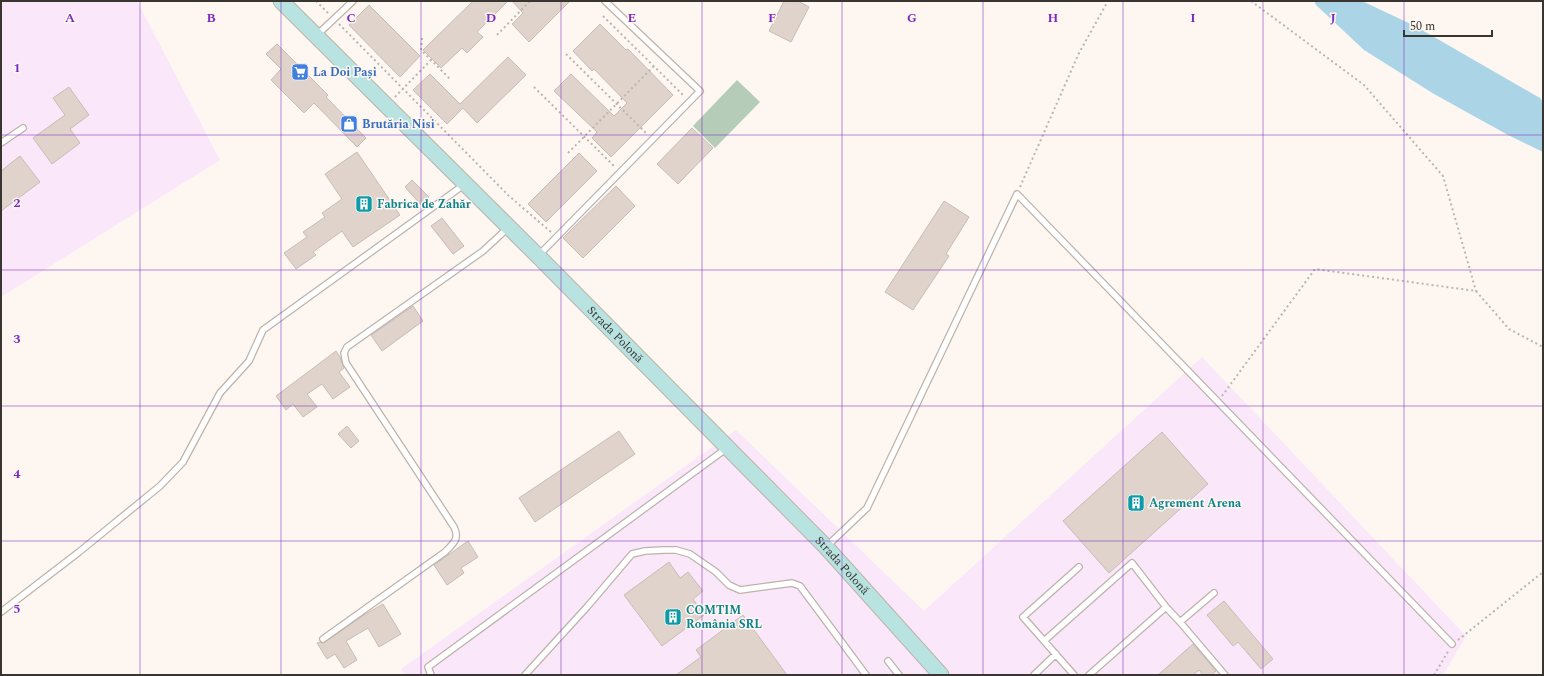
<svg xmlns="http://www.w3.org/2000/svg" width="1544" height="676" viewBox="0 0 1544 676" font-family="Spectral,serif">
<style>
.industrial{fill:#fae7f9}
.green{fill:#b5ccb9}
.water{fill:#abd5e7}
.building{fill:#e0d3cc;stroke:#c9bbb5}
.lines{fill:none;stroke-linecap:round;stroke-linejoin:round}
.lane-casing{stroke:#beb3aa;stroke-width:8}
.secondary-casing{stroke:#beb3aa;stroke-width:17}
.path{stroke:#bbb5b0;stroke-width:2;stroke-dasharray:2 3;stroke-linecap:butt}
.lane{stroke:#fff;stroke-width:5.5}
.secondary{stroke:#b8e3e1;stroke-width:15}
.grid{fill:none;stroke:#7b2cbf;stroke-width:1;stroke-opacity:0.55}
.labels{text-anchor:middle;stroke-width:3;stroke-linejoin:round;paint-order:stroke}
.shop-label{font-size:12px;font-weight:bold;fill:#366cbe;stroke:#fef7f1;text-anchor:start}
.culture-label{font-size:12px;font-weight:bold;fill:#0d838f;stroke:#fef7f1;text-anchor:start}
.street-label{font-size:12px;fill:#393531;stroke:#fef7f1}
.grid-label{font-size:13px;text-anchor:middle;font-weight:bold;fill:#7b2cbf;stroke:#fef7f1;stroke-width:3;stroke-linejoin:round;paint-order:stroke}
</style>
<rect width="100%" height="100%" fill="#fef7f1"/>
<path class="industrial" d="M1 1H137L220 160 1 297Z
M1202 357 1466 636 1443 675H405L401 669 736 430 924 611Z"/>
<path class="green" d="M737 80 760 102 715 148 693 126Z"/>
<path class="water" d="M1314 1H1362L1415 26 1540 98 1543 102V152L1508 135 1434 94 1364 50 1316 5Z"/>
<path class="building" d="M473 1H508L477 32 483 37 467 53 462 48 441 68 423 50Z
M512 1H570L529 42 512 24 523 13Z
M784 1H798L809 7 791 42 769 31Z
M369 5 420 56 400 77 349 25Z
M600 24 626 50 628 49 673 95 611 157 592 138 597 132 554 91 571 74 614 116 627 103 594 69 592 71 573 51Z
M277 44 328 95 326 97 366 138 357 147 314 103 304 113 271 80 281 69 266 54Z
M508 57 526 75 477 123 463 108 447 124 413 90 430 74 460 104Z
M69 87 89 115 70 129 80 143 52 164 33 138 65 115 53 98Z
M692 128 713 148 678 184 657 164Z
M357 152 400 215 353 247 342 231 313 252 316 255 296 269 284 253 307 237 303 232 325 217 322 213 342 199 325 174Z
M579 153 597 171 546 222 528 204Z
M20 156 40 182 1 211V171Z
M412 180 429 197 421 205 405 187Z
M616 186 635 206 583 258 563 238Z
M944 201 969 217 946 254 949 256 913 310 885 292Z
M442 218 464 246 453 254 431 226Z
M413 306 423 321 382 351 371 335Z
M336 351 340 357 344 368 339 372 350 387 333 399 322 384 307 394 317 407 303 417 293 404 286 410 276 396Z
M347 426 359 441 351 448 338 434Z
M619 431 635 454 535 522 519 498Z
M1162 432 1208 484 1109 573 1063 521Z
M468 541 478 557 461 568 464 573 447 585 434 565Z
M669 562 680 578 688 572 703 591 693 599 704 615 662 646 624 595Z
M1224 601 1273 659 1261 669 1238 642 1233 646 1207 615Z
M383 604 401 634 379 647 368 628 346 641 357 660 344 668 335 654 327 659 317 643 320 642 323 643 325 642 364 615Z
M743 615 787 675H676L701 657 696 650Z
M1193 644 1216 671 1212 675H1203L1199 670 1193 675H1158Z"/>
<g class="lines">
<defs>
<path id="lane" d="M317 35 353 1
M1 143 23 128
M538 256 700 91 605 1
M827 546 867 508 1017 194 1452 644
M1 612 79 552 160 486 183 462 220 393 249 361 263 330 465 184
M1180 622 1225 675
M323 639 445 552C453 544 460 539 454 527L346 363 344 353 347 347 483 251 509 227
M1044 641 1132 563 1166 607
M888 661 899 675
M431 675 428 667 727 448
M525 675 587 607 632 554 645 551 664 550H676L690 554 716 572 729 585 740 590 792 583 800 586 866 675
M1034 675 1056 654
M1074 675 1023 617 1079 567
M1089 675 1166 607 1180 622 1214 593"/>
<g id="secondary">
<path id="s1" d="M281 1 538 256 826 547 941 675"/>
</g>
</defs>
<use href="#lane" class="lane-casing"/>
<use href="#secondary" class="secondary-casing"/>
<path class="path" d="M316 1 329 14
M1251 1 1364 85 1443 176 1476 291
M603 16 684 96
M339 24 509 196 551 232
M497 35 530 1
M422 38 421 50 451 80
M566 54 647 134
M534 87 614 166
M395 97 431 60
M568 153 654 66
M1020 187 1079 53 1108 1
M1222 396 1315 269 1476 291 1509 329 1543 347
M1458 640 1543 572
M1434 675 1449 650"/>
<use href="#lane" class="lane"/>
<use href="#secondary" class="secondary"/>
</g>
<path class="grid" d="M140 1V675M281 1V675M421 1V675M561 1V675M702 1V675M842 1V675M983 1V675M1123 1V675M1263 1V675M1404 1V675M1 135H1543M1 270H1543M1 406H1543M1 541H1543"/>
<defs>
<symbol id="supermarket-square" viewBox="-11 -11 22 22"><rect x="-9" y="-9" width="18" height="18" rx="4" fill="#3f7fe0" stroke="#fef7f1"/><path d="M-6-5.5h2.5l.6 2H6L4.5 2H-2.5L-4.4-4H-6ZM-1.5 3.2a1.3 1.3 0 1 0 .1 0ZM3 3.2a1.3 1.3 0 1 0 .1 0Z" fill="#fff"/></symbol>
<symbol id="shop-square" viewBox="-11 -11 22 22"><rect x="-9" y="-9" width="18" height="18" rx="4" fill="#3f7fe0" stroke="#fef7f1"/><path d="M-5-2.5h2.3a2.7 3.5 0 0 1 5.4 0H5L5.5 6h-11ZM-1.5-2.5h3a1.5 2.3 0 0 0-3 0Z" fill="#fff"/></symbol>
<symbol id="building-square" viewBox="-11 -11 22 22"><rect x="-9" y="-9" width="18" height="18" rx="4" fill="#0f9aa8" stroke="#fef7f1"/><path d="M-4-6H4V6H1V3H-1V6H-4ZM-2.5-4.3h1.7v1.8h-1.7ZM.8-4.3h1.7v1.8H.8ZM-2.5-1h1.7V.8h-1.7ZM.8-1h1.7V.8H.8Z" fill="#fff"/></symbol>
</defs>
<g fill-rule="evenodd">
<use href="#supermarket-square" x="290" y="62" width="20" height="20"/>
<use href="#shop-square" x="339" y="114" width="20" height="20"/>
<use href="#building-square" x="354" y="194" width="20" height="20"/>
<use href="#building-square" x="1126" y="493" width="20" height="20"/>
<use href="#building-square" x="663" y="607" width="20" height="20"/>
</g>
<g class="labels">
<g class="shop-label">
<text x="313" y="76">La Doi Pași</text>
<text x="362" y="128">Brutăria Nisi</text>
</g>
<g class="culture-label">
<text x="377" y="208">Fabrica de Zahăr</text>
<text x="1149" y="507">Agrement Arena</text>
<text x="686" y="614">COMTIM<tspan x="686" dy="14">România SRL</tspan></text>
</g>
<g class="street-label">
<text dy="4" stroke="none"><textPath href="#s1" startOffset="472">Strada Polonă</textPath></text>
<text dy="4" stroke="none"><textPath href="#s1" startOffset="796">Strada Polonă</textPath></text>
</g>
</g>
<g class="grid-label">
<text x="70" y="22">A</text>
<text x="211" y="22">B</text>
<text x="351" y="22">C</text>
<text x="491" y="22">D</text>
<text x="632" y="22">E</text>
<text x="772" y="22">F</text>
<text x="912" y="22">G</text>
<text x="1053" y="22">H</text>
<text x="1193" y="22">I</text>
<text x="1333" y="22">J</text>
<text x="17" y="72">1</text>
<text x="17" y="207">2</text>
<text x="17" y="343">3</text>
<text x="17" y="478">4</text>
<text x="17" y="613">5</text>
</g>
<rect width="1544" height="676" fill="none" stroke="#393531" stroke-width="4"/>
<path d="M1404 30v6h88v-6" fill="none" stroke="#393531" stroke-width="2"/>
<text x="1410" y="30" font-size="12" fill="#393531" stroke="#fef7f1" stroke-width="3" paint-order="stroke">50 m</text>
</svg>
